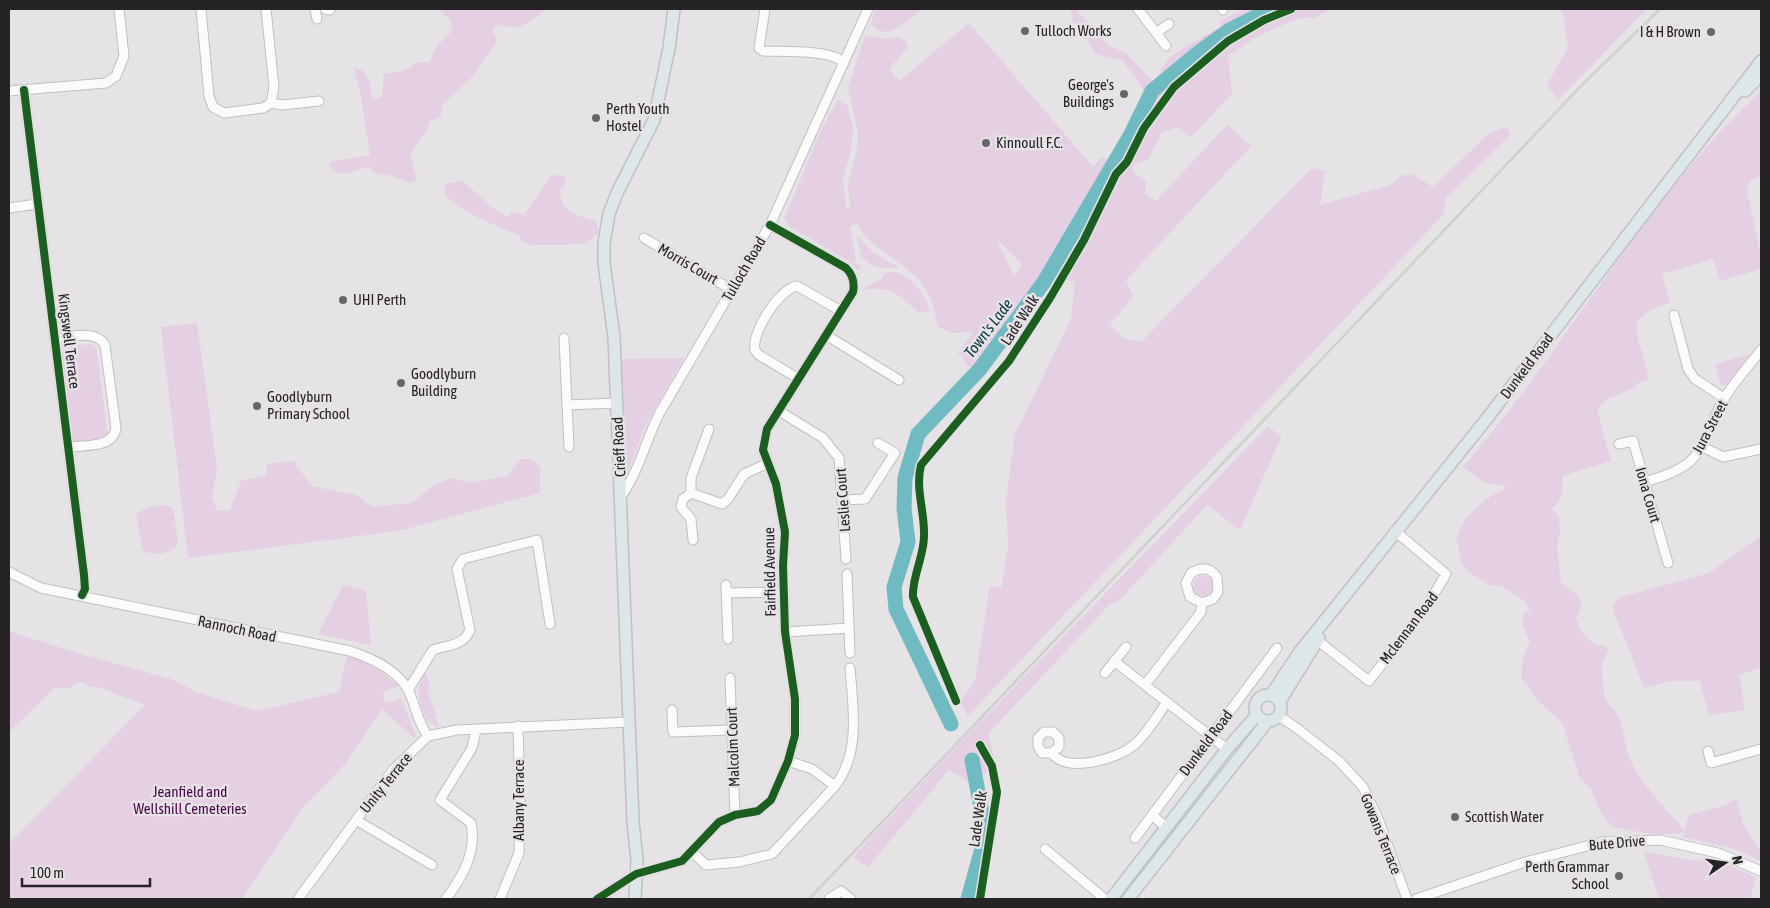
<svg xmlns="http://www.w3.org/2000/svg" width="1770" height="908" viewBox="0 0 1770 908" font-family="'Asap Condensed',sans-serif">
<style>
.green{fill:#e4cfe3;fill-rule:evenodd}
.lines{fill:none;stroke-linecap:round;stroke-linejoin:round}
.river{stroke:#70bbc2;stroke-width:15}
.minor-casing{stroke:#c1bfc1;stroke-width:11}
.major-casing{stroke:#c2c0c2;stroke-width:14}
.minor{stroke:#fbfbfb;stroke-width:9}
.major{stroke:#dde6e8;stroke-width:11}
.rail{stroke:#d0cfd0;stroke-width:2.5}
.cycleway-casing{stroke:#e6e2e6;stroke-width:11}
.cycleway{stroke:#1b5e20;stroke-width:8}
.poi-dot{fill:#686668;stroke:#e6e2e6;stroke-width:2}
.labels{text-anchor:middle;stroke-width:5;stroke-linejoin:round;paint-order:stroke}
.poi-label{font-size:15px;fill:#252325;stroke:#e6e2e6;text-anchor:start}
.street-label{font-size:15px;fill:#252325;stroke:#e6e2e6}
.park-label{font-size:15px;fill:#4a054b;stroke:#e6e2e6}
.water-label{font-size:16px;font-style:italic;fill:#063a3e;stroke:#e6e2e6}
</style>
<rect width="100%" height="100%" fill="#e5e3e5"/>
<path class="green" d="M440 9H546C529 23 519 32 497 24L493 28V32L498 40 472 77 443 104 440 118 430 121 427 130 410 154 417 180 410 183 389 175 375 173 369 166 353 172 338 174 330 167V162L370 155 360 91 353 67 362 70 369 81 373 99 382 97 384 74C397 71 408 73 416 62L429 63 437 46 452 31 451 20 441 12Z
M876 9H922C910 19 885 45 871 23Z
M1070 9H1077L1080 15 1092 25 1107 45 1125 52 1154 82C1159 76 1162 68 1166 62 1174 52 1207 34 1219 28L1221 20 1246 9H1332L1314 18H1300L1261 34 1228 56 1232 94 1190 138 1178 127 1161 133 1149 159 1136 163 1132 171 1146 181 1145 194 1156 201 1227 125 1251 146 1126 280 1133 296 1110 325 1124 338 1141 342 1312 168 1325 171 1320 205 1393 184 1400 176 1412 174 1433 187 1488 134 1506 127 1511 134 1445 199 1444 214 968 716 960 702 975 681 990 585 1001 588 1008 547 1006 500 1015 434 1071 319 1075 282 1045 274 980 380 958 353 973 332 953 333 938 327C935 314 933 302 926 290 910 262 874 254 857 224L850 226 856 259 854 262 862 268 857 270 850 262 789 226 784 219 821 130 838 100 847 105 853 127 851 152 843 177 846 208 850 207 848 184 857 148 858 133 848 88 862 44 866 36 888 39 898 37 907 42 908 47 889 69 899 81 969 23 1093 167 1100 158 1110 159 1147 95 1123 61 1096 54 1073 21ZM996 238 1022 264 1015 275H1014Z
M1562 9H1647L1558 100 1547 85 1568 47Z
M1761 91V176L1750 181 1747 191 1761 257V269L1720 281 1713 259 1662 274 1670 303C1614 318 1645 341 1648 380L1635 384 1636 387 1606 400 1597 409 1611 461 1562 476C1563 491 1564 499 1551 509L1559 517 1560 534 1557 545 1561 583 1577 595 1582 606 1576 617C1582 638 1589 643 1609 648L1601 668C1604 678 1602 688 1605 698 1607 704 1616 709 1618 716 1625 731 1624 749 1632 764 1645 788 1666 809 1684 830L1689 815 1723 806 1736 799 1743 824 1761 852V861L1732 848 1682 837 1684 830 1679 834H1650L1613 827 1601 813 1592 790 1580 778 1562 722 1539 702 1521 678 1524 654 1530 642 1522 624 1524 613 1530 610 1525 601 1501 586 1490 585 1470 573 1462 563 1456 538 1466 518 1485 500 1507 487 1484 482 1463 467C1568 346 1643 201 1761 91Z
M552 175 564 176 566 183 560 192C561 214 578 215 596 221L599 233 585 243 565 245H531L523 242 518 235C498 226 454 210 444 192L446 184 463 181C471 190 479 194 487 203 491 209 501 211 507 217L513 212 524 215Z
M857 235 873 252 899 268C880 268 877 270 861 257Z
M896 272C915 279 923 294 931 311L918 312C899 294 890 285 863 290L867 286 881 280 885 273Z
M197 323 217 469 212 497 217 511 230 510 241 481 266 475 267 464 294 461 311 486 356 495 372 507 411 503 436 484 451 478 471 483 507 476 521 459 533 460 540 468V493L398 531 188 558 161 327Z
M91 344 96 347 97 352 108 436 105 440 72 443 60 356 66 346Z
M1750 354 1728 384 1721 386 1715 364Z
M684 358 645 426 625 479 620 359Z
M1268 426 1281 437 1240 530 1207 505 1118 602 1110 604 988 734 996 766 970 783 949 770 868 867 853 857 955 748Z
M171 506 174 512 178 544C172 554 153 557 143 550L136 515C145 505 158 505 171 506Z
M1761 536V668L1739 675 1745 710 1709 715 1700 681H1670L1644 688 1614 612V604L1621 597 1709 573Z
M1193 586a10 10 0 1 1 20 0a10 10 0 1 1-20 0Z
M343 585 366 591 371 645 318 634Z
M9 631 80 654 171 679 196 692 257 711 339 692 347 656C368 662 382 671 398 686L383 692 385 704 401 698 416 736 414 738 382 709 345 764 302 809 242 899H9V844L145 705 98 687H90L84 682 77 683 68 689 55 687 9 732Z
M425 671 430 685 427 687 439 728 427 721C419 699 414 693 425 671Z
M1644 852 1700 861 1703 858 1716 860 1756 877 1750 899H1659Z"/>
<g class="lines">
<path class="river" d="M951 724 896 609 894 587 908 542 904 508 905 478 918 434 980 369 1044 282 1130 136 1152 91 1199 52 1228 31 1271 9
M968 899 986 834 972 760"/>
<defs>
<path id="minor" d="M201 9 209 96 213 107 224 113 263 108 271 103
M266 9 274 87 271 103 282 105 319 101
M315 9 317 19
M325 9 330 10
M765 9 759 48 763 51C781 52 832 49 844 63
M1138 9 1166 46
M1222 9 1223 10
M1157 32 1169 24
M24 90 84 575 85 589 82 595
M9 91 106 83 116 76 124 56 119 9
M9 208 37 204
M644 238 732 290
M1674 315 1688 369 1695 379 1724 398
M826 335 899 380
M564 338 569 447
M55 339C71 337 95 329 105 345L116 429C112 448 86 445 69 447
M799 379 759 355 755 350C751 333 779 289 797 286L841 311
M567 405 616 403
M779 411 823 438 839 458 846 559
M1619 444 1633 441 1668 563
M1703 447 1723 457 1761 449
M1644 482C1709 464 1695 450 1724 399 1734 382 1749 366 1761 350
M691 493 722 504 728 499 744 474 768 463
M622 495C639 471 646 440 659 414L770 225 868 9
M844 500 865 499 895 453 878 443
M693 540 691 519 681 507 683 499 691 493V478L709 429
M9 572 41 588 350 651C371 658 397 669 408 690 416 705 417 722 428 736
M847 574 850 653
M726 585 728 639
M726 593 783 592
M785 632 849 628
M1317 640 1369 681 1427 606 1446 574 1395 531
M1114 661 1227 749
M1105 673 1126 647
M730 678 735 815
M1145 685 1201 612 1202 603 1213 599 1218 592 1217 577C1210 567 1201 567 1191 573L1186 583 1190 597 1202 603
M408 690 433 650C447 645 464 646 470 630L457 569 463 559 537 540 550 624
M672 710 673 732 732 730
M1279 716 1298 729 1339 761 1363 787 1379 821 1407 899
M1708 751 1711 763 1761 749
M1052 753 1059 747V738L1053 732H1044L1038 738V746L1042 753H1052C1065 774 1118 759 1134 745 1147 734 1157 716 1167 702
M788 761 812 769 835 786C861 752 853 708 850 668
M1152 815 1166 827
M356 820 432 865
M1135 838 1277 648
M1045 849 1105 899
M692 852 706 865 739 862 772 854 835 786
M298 899 393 770 428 736 457 730 629 722
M446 899C463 876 477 852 471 823L440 800 472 748 476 730
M500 899 519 853 520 800 518 726
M597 899 636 874 682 861 719 822 735 815 758 811 771 800 788 761 795 735V699L785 632 783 566 785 532 776 484 763 450 767 429 853 292C855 282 853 275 846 268L770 225
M829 899 841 891 851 899
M1416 899 1522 863 1602 842 1660 840 1718 853 1761 871"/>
<path id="major" d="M1745 91 1761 75
M1255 708a13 13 0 1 1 26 0a13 13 0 1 1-26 0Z
M1271 695 1298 654 1485 421 1761 61
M1280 701 1319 638
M635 899 637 859 633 822 614 337 604 263V243L609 214 617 193 654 120 669 48 674 9
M1111 899 1227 749 1257 715
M1128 899 1267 722"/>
</defs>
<use href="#minor" class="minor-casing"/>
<use href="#major" class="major-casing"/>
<use href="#minor" class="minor"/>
<use href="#major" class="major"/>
<path class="rail" d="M809 899 1581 86 1660 9"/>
<defs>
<path id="cycleway" d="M24 90 84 575 85 589 82 595
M956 701 913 597C912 576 924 557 924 536 925 512 915 489 921 465L1009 361 1050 298 1084 240 1116 174 1127 162 1144 128 1174 87 1228 41 1264 20 1291 9
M597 899 636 874 682 861 719 822 735 815 758 811 771 800 788 761 795 735V699L785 632 783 566 785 532 776 484 763 450 767 429 853 292C855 282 853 275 846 268L770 225
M980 899 997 792 992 766 980 745"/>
</defs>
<use href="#cycleway" class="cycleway-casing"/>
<use href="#cycleway" class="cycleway"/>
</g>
<g class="poi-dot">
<circle cx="1025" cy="31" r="5"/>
<circle cx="1711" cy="32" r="5"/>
<circle cx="1124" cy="94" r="5"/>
<circle cx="596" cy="118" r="5"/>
<circle cx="986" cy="143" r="5"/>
<circle cx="343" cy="300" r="5"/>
<circle cx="401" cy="383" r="5"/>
<circle cx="257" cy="406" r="5"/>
<circle cx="1455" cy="817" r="5"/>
<circle cx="1619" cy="876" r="5"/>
</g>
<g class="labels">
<g class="poi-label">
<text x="1035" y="36">Tulloch Works</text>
<text x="1701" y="37" text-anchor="end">I &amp; H Brown</text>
<text x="1114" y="90" text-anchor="end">George's<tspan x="1114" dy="17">Buildings</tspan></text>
<text x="606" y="114">Perth Youth<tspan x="606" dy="17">Hostel</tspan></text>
<text x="996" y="148">Kinnoull F.C.</text>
<text x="353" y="305">UHI Perth</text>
<text x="411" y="379">Goodlyburn<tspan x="411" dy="17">Building</tspan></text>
<text x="267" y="402">Goodlyburn<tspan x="267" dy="17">Primary School</tspan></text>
<text x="1465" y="822">Scottish Water</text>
<text x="1609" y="872" text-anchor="end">Perth Grammar<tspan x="1609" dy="17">School</tspan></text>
</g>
<g class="street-label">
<text transform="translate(688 264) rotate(30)" y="5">Morris Court</text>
<text transform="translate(744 269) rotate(-60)" y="5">Tulloch Road</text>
<text transform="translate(1020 320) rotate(-57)" y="5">Lade Walk</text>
<text transform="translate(69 341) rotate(83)" y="5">Kingswell Terrace</text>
<text transform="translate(1527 366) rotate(-53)" y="5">Dunkeld Road</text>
<text transform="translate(1710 427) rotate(-62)" y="5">Jura Street</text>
<text transform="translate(619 447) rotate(-93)" y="5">Crieff Road</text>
<text transform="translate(1648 495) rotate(74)" y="5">Iona Court</text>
<text transform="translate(843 500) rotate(-94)" y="5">Leslie Court</text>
<text transform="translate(770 572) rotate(-91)" y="5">Fairfield Avenue</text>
<text transform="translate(1409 628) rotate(-53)" y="5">Mclennan Road</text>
<text transform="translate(237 629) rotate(12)" y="5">Rannoch Road</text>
<text transform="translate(1206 743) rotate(-53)" y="5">Dunkeld Road</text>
<text transform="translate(733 747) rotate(-92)" y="5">Malcolm Court</text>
<text transform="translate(386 783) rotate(-51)" y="5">Unity Terrace</text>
<text transform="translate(519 800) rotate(-90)" y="5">Albany Terrace</text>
<text transform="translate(978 819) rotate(-82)" y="5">Lade Walk</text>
<text transform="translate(1381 834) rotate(68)" y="5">Gowans Terrace</text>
<text transform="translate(1617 843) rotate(-5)" y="5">Bute Drive</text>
</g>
<g class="park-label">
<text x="190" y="797">Jeanfield and<tspan x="190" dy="17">Wellshill Cemeteries</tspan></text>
</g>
<g class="water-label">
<text transform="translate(988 328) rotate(-53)" y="6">Town's Lade</text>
</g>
</g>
<rect width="1770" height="908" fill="none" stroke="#252325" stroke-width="20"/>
<g transform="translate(1725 863) rotate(77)" stroke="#e6e2e6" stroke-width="4" paint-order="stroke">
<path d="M0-4L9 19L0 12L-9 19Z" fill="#252325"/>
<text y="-8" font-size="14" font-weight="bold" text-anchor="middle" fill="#252325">N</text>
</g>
<path d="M22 878v8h128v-8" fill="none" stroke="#252325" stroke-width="2.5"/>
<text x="30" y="878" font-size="15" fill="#252325" stroke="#e6e2e6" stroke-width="4" paint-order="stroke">100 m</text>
</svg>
